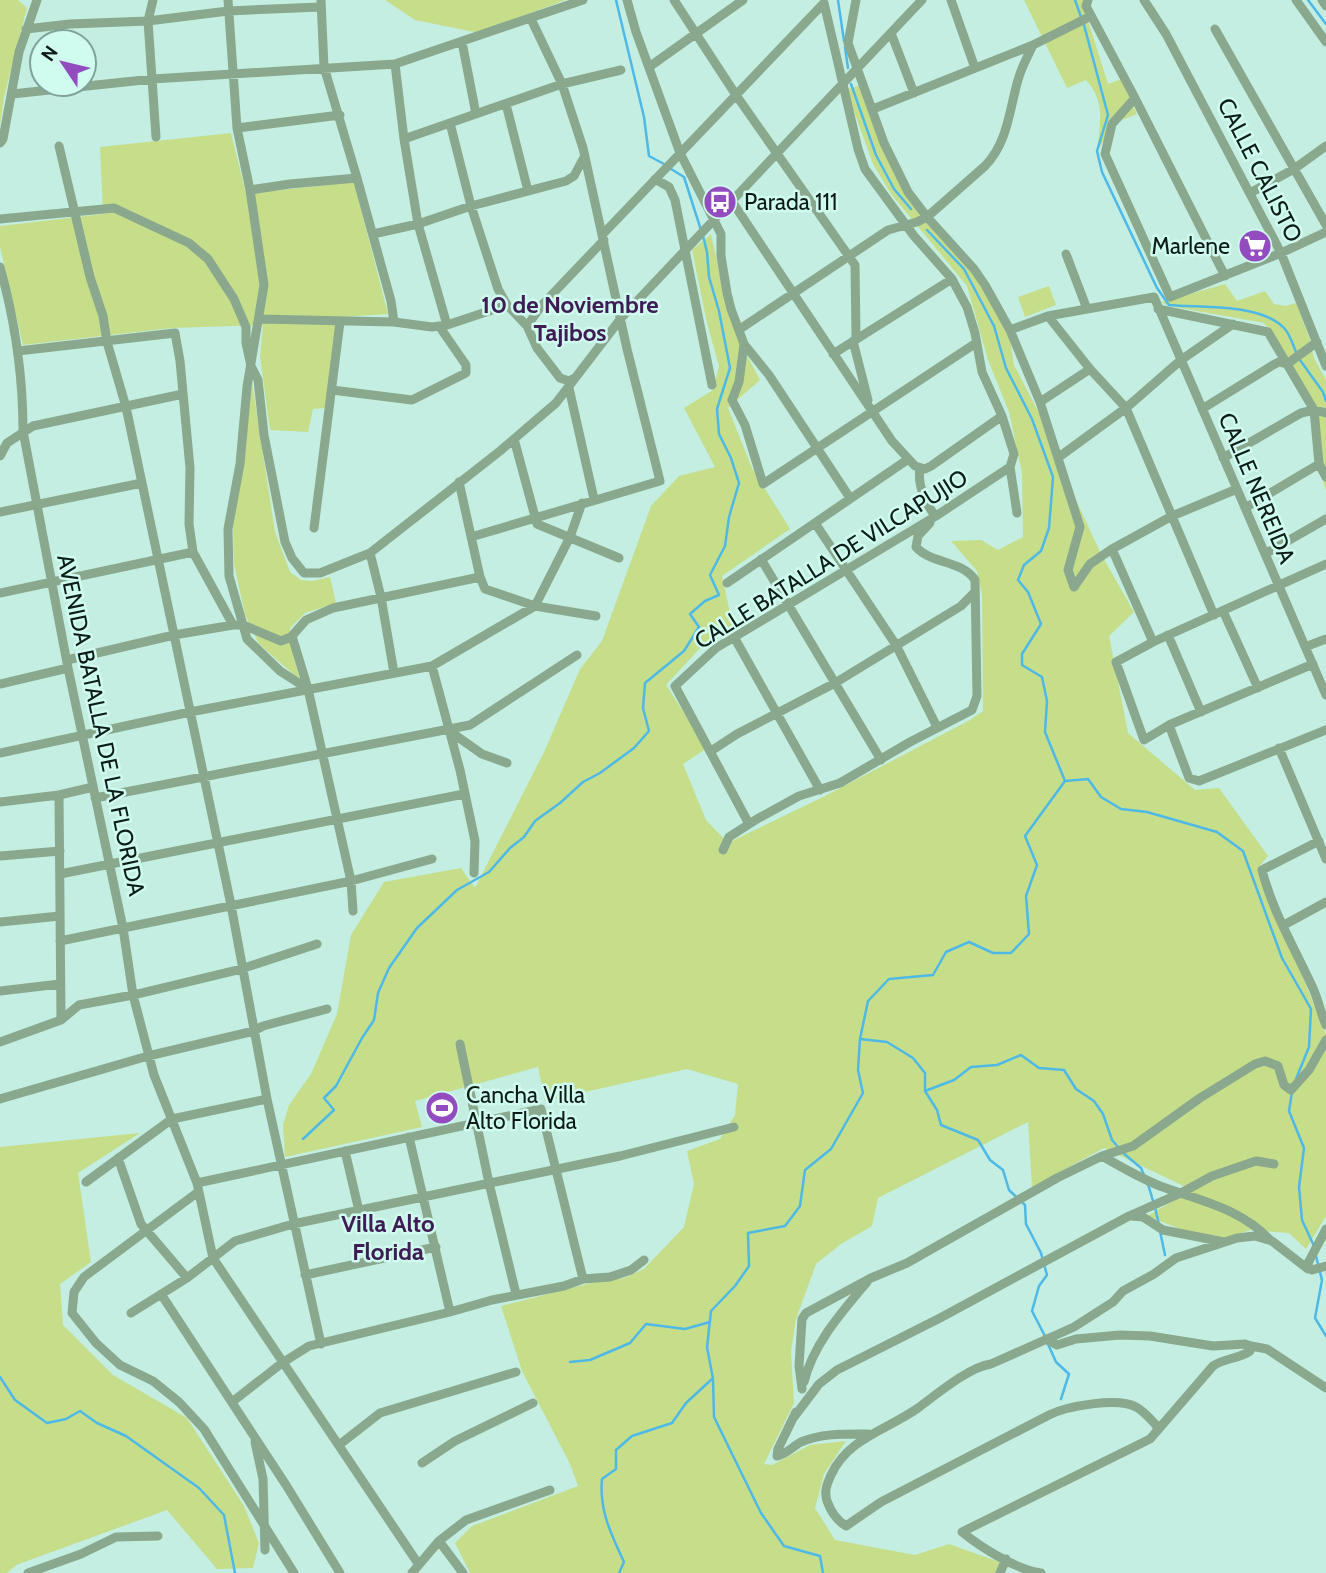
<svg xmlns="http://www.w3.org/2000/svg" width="1326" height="1573" viewBox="0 0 1326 1573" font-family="Cabin,sans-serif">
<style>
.green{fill:#c6de8a}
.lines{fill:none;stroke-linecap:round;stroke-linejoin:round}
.stream{stroke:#4eb9e6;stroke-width:2.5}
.minor{stroke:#89a88d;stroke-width:9}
.labels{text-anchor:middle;stroke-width:5;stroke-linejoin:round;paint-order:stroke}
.street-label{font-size:23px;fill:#0b1c17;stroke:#d0fbef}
.poi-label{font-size:23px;fill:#0b1c17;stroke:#d0fbef;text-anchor:start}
.neighbourhood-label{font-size:24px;font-weight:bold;fill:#3e1d54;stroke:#d0fbef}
</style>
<rect width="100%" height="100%" fill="#c3eee1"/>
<path class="green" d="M0 0H18L27 8 4 97 0 126Z
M385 0H565L479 33 415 20Z
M1024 0H1083V5L1108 84 1122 79C1131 89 1130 101 1137 114L1117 122 1097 151C1100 123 1106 102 1086 80L1067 88Z
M859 86 901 186 980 271 1006 314 1014 365 1040 415 1046 435 1101 554 1134 612 1109 636 1128 733 1195 790 1219 788 1268 856 1258 868 1326 1034V1216L1306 1249 1289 1233 1250 1230 1214 1242 1147 1216 1192 1190 1104 1148 1032 1187 1028 1122 878 1198 872 1226 841 1244 816 1264 796 1319 791 1351 794 1403 764 1464 772 1465 810 1445 846 1441 824 1474 815 1508 835 1540 915 1555 949 1544 1002 1563 998 1573H470L455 1543 472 1526 578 1486 570 1464 522 1371 501 1306 591 1283 624 1278 644 1269 684 1227 694 1184 687 1151 720 1139 735 1115 738 1084 687 1069 545 1101 538 1067 415 1101 422 1127 285 1157 283 1125 289 1105 311 1074 337 1014 351 935 384 882 461 868 475 888 545 750 580 669 602 641 651 506 679 476 715 467 684 408 713 390 719 366 707 323 692 250 711 234 725 299 737 337 760 380 728 408 752 468 790 529 722 576 733 626 701 647 666 685 707 748 683 764 706 820 728 843 825 796 970 720 983 711 982 595 977 571 951 541 981 540 998 550 1023 537 1022 473 1009 412 988 360 967 286 891 194 873 164 846 89Z
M231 133 246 194 354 182 388 314 340 317 325 408 313 409 308 432 270 430 260 356 263 325 172 328 23 345 0 247V226L103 214 100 147Z
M1225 284 1237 301 1265 291 1274 304 1286 306 1296 303 1310 340 1314 358 1326 380V490C1319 475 1323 458 1321 442 1313 397 1292 359 1264 323L1169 306 1161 302Z
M1049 286 1056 305 1025 317 1018 297Z
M252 382 275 532 290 572 301 580 312 581 330 577 336 603 305 613 290 628 291 647 300 680 259 644 245 615 234 564 233 526Z
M453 1096 458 1111 430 1120 425 1106Z
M140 1133 78 1173 91 1262 60 1284 63 1325 113 1375 187 1418 244 1506 259 1543 253 1568 217 1569 167 1510 16 1565 7 1573H0V1147Z"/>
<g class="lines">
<path class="stream" d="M616 0 644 117 649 156 664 164
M838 0 844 41
M1075 0 1081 17
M1308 0 1326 24
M1084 25 1108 115 1097 151 1102 172 1157 288 1169 305C1202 308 1260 303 1284 328 1290 334 1293 345 1296 352
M845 47 848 68
M851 84 876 155 894 189 911 209
M671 169 684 177 701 230
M1300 360 1323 392 1326 401
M1065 781 1088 779 1101 797 1121 809 1147 812 1217 832 1243 851 1282 958 1311 1009 1309 1047 1296 1079
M860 1039 887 1042 913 1058 925 1073V1091L937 1110 941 1125 978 1140 990 1160 1003 1170 1009 1190 1025 1205 1026 1224 1041 1253 1047 1275 1039 1286 1032 1311 1046 1338
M925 1091 954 1080 971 1067 997 1065 1021 1055 1039 1068 1064 1070 1076 1089 1094 1101 1103 1114 1112 1140 1118 1147
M1292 1092 1289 1111 1304 1148 1299 1187 1302 1220 1314 1246
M303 1139 334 1110 324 1098 336 1086 362 1038 374 1020 378 993 389 968 417 928 457 890 489 872 510 848 524 837 535 821 560 803 583 782 600 773 634 748 649 731 643 708 645 683 684 651 699 627 690 614 705 601 719 595 710 575 725 546 729 517 739 483 731 458 719 434 717 409 730 368 719 311 709 277 707 252 703 236
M1122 1152 1141 1168 1144 1175
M1148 1184 1153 1201
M1155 1207 1159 1225
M1160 1231 1165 1255
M1316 1256 1322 1280 1315 1318 1326 1336
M1048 1344 1056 1362 1069 1374 1061 1399
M570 1362 590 1360 630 1343 646 1324 685 1329 710 1322
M0 1377 15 1400 47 1423 66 1419 80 1411 97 1423 126 1436 199 1488 224 1515 235 1573
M619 1573 624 1562C611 1534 599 1510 602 1479L616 1469V1450L632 1436 672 1423 686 1403 712 1379
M823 1573 820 1556 784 1546 761 1513 714 1417 713 1379 707 1347 711 1311 735 1286 749 1266 748 1233 785 1226 800 1206 805 1170 831 1149 863 1093 858 1070 860 1039 868 1001 889 979 933 975 946 952 969 942 993 953H1011L1029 934 1026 896 1037 865 1025 836 1065 781 1045 732 1047 701 1042 677 1022 665V654L1041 624 1028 592 1018 580 1024 565 1041 551 1049 528 1053 477 1032 419 1006 368 994 326 964 269 927 230"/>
<path class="minor" d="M153 0 148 21 156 137
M228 0 237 128 250 190 264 285 247 387 240 464 228 529 229 576 247 639 280 671 308 689
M321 0 324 67 357 178 391 301 394 322
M627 0 636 32 680 153 721 234V256L727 293 731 309 744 344 769 375 850 498
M674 0 736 95 855 265 856 337
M856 0 848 43 884 143 908 192 927 217 974 269 985 285 1010 330 1040 402 1080 527 1068 570 1074 587
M951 0 975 68
M1088 0 1086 6 1135 98 1225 276
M1144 0 1166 34 1281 253 1326 366
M1296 0 1326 42
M1322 0 1326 6
M824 3 858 149 865 169 914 236 952 279 967 307 975 333 982 372 1002 416 1014 454 1010 467 1017 513
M26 29 70 24 148 21 228 11 320 7
M1215 29 1326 225
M891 33 914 93
M462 42 476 114
M395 64 404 139 418 224 447 325
M649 67 743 0
M12 94 153 79 395 64 583 0
M1135 98 1112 124 1105 154 1170 297 1281 253 1326 232
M506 104 528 191
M873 109 1033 45 1091 16
M450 123 471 206 498 289 507 305 527 326 537 348 560 378 569 381 575 378
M237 128 340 115
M404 139 562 84 621 70
M0 143 3 139 19 52 37 0
M59 146 90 277 103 316 107 342 126 407 231 905 267 1099 321 1344
M655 179 669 187 675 200 712 385
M250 190 290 184 357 178
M1250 193 1294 169 1326 146
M731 200 892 441 915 466 925 469 931 466 1002 416
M0 219 114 208 189 243 208 259 234 299 246 327V343L251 366 258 380 264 435 285 542 292 558 304 573H320L370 553 500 451 556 403 622 317 922 0
M373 234 418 224 471 206 566 181 574 176 583 159
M602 235 824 3
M1066 254 1087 309
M0 267C15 321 23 375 23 431L68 668 123 928 133 995 154 1075 197 1183 213 1258 419 1565
M1158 309 1268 332 1314 410 1319 464 1326 477
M1048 316 1090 369 1126 408 1214 615
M260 319 394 322 432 327 447 325 507 305
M527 326 542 305 604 240
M740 329 888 230 917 222 927 217 985 166C1008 142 1009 111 1018 80 1021 68 1028 56 1033 45
M1010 330 1048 316 1154 297 1326 695
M853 341 868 400
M744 344 739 382 732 400 745 425 763 484 976 343
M18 351 175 333 180 361 190 468 189 524 193 552 233 625
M833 354 952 279
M1287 364 1317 342
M569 388 594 499
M332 390 412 400 466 373V365L439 326
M1040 402 1090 369
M1202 409 1273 365 1279 362 1287 364
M514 439 537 524 619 558
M0 456 7 443 33 426 183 394
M1059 457 1126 408 1181 360 1233 324
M1223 458 1301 413 1314 410 1326 413
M920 469C917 484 926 506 936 516
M459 482 480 577 485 589 535 606 596 616
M1245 508 1319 464
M0 512 142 483
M815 523 896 645 937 727
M314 528 340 322
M471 537 660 481 627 349 583 148 562 84 531 19
M1112 549 1153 642
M370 553 381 597 394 673
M1265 554 1326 519
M761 559 881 760
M727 583 907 460
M1074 587 1090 564 1112 549 1172 516 1237 489
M0 593 193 552
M1223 611 1258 688
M1168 635 1201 712
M292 636 308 689 351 881 353 911
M734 637 820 790
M1305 647 1326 639
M67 660 174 635 233 625H243L281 641 291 637 306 620 333 608 480 577
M1313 664 1169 725 1144 740 1116 662 1153 642 1326 564
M432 666 460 770 475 841 474 873
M0 684 68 668
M1169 725 1189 778 1199 781 1326 730
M448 730 482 754 507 763
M1279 748 1326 859
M711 751 737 734 835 683 961 606 975 592
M0 753 190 712 432 666 535 606 570 537 582 503
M59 795 61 1020
M95 798 470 725 577 655
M0 802 59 795 93 787
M749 824 675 686 716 648 936 516 1010 467
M1319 841 1262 870C1272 910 1294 947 1311 984 1318 997 1320 1012 1326 1025
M723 850 729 837 757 819 799 796 840 783 910 742 972 710 977 696 975 580C962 560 931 564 916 547L918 536 930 523
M0 856 60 851
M60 874 464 794
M0 922 60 916
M1284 925 1326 902
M60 941 351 881 432 859
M0 991 60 984
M0 1042 61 1020 79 1005 133 995 241 969 317 944
M460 1044 489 1183 516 1294
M0 1099 148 1056 254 1031 263 1026 327 1009
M409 1137 450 1312
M345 1151 359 1211
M1102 1156C1121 1167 1140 1178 1160 1186 1200 1201 1241 1208 1271 1241
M118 1158 141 1224 187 1278
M86 1182 172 1119 267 1099
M197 1183 541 1109 583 1279
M198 1192 84 1277 74 1292 72 1313 96 1343 120 1365 153 1381 179 1402 204 1429 294 1573
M1131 1216 1143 1217 1163 1230 1224 1242
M1326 1229 1307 1265 1312 1270 1326 1266
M305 1275 436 1247
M161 1294 286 1485 340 1573
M131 1313 187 1278 235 1241 293 1224 620 1156 734 1127
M1246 1345 1267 1349 1326 1388
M804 1382C813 1344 842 1312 867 1282
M802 1389 799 1366 802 1319 806 1313 871 1278 907 1263 1057 1178 1102 1156 1133 1146 1200 1098 1255 1064 1265 1061 1278 1066 1284 1085 1291 1090 1309 1070 1326 1040
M232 1402 282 1363 309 1346 450 1312 492 1300 564 1286 583 1279 610 1277 631 1270 644 1260
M796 1412 778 1449 777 1456C787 1454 793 1446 801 1442 822 1433 846 1434 868 1434
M794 1417 819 1384 837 1370 940 1318 1129 1216 1181 1193 1212 1176 1256 1161 1274 1164
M1157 1431V1426C1151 1420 1144 1411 1136 1407 1118 1397 1067 1406 1049 1415L881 1502 846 1526C836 1520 831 1512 827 1501 824 1491 827 1484 831 1475 848 1438 887 1430 918 1408 937 1394 969 1367 991 1364L1074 1327 1113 1302 1123 1291 1154 1274 1176 1258 1237 1238 1255 1236 1272 1241 1308 1269
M255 1442 263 1479 265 1550
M339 1445 380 1413 516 1372
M422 1463 455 1441 533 1403
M439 1541 463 1573
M28 1573 81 1554 116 1537 158 1536
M412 1573 439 1541 466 1520 550 1490
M1000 1573 1006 1559
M1041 1573C1015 1569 982 1548 962 1532L1150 1439 1213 1366C1224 1358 1239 1359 1250 1351V1346L1245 1344 1213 1346 1150 1336 1120 1335 1076 1339 1057 1345 1046 1339"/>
</g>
<defs>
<symbol id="bus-disc" viewBox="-11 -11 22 22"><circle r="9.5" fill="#924cc0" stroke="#d0fbef"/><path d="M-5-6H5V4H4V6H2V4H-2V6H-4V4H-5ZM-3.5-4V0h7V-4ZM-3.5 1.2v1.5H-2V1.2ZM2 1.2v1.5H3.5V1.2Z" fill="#fff"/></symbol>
<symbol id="supermarket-disc" viewBox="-11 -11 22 22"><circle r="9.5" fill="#924cc0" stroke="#d0fbef"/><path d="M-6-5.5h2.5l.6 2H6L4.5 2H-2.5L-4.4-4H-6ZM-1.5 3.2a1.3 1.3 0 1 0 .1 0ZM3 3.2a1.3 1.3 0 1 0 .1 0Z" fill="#fff"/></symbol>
<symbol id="stadium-disc" viewBox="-11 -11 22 22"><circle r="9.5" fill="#924cc0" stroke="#d0fbef"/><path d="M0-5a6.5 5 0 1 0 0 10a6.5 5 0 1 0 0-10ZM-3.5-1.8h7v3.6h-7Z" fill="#fff"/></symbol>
</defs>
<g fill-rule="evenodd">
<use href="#bus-disc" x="701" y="183" width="38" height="38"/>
<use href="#supermarket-disc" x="1236" y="227" width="38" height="38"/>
<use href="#stadium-disc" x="423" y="1089" width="38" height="38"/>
</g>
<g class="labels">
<g class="street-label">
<text transform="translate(1260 170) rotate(63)" y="8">CALLE CALISTO</text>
<text transform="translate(1257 488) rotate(67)" y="8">CALLE NEREIDA</text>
<text transform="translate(831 559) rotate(-32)" y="8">CALLE BATALLA DE VILCAPUJIO</text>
<text transform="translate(101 725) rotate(78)" y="8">AVENIDA BATALLA DE LA FLORIDA</text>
</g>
<g class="poi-label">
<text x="744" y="210">Parada 111</text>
<text x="1230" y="254" text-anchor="end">Marlene</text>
<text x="466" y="1103">Cancha Villa<tspan x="466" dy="26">Alto Florida</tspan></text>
</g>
<g class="neighbourhood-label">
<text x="570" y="313">10 de Noviembre<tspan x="570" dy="28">Tajibos</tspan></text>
<text x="388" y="1232">Villa Alto<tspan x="388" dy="28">Florida</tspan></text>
</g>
</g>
<g transform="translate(63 63) rotate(305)"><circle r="33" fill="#d0fbef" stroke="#81a299" stroke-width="2"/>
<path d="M0-5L12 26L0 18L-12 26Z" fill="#924cc0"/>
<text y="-10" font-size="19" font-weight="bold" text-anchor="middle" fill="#0b1c17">N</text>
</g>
</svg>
